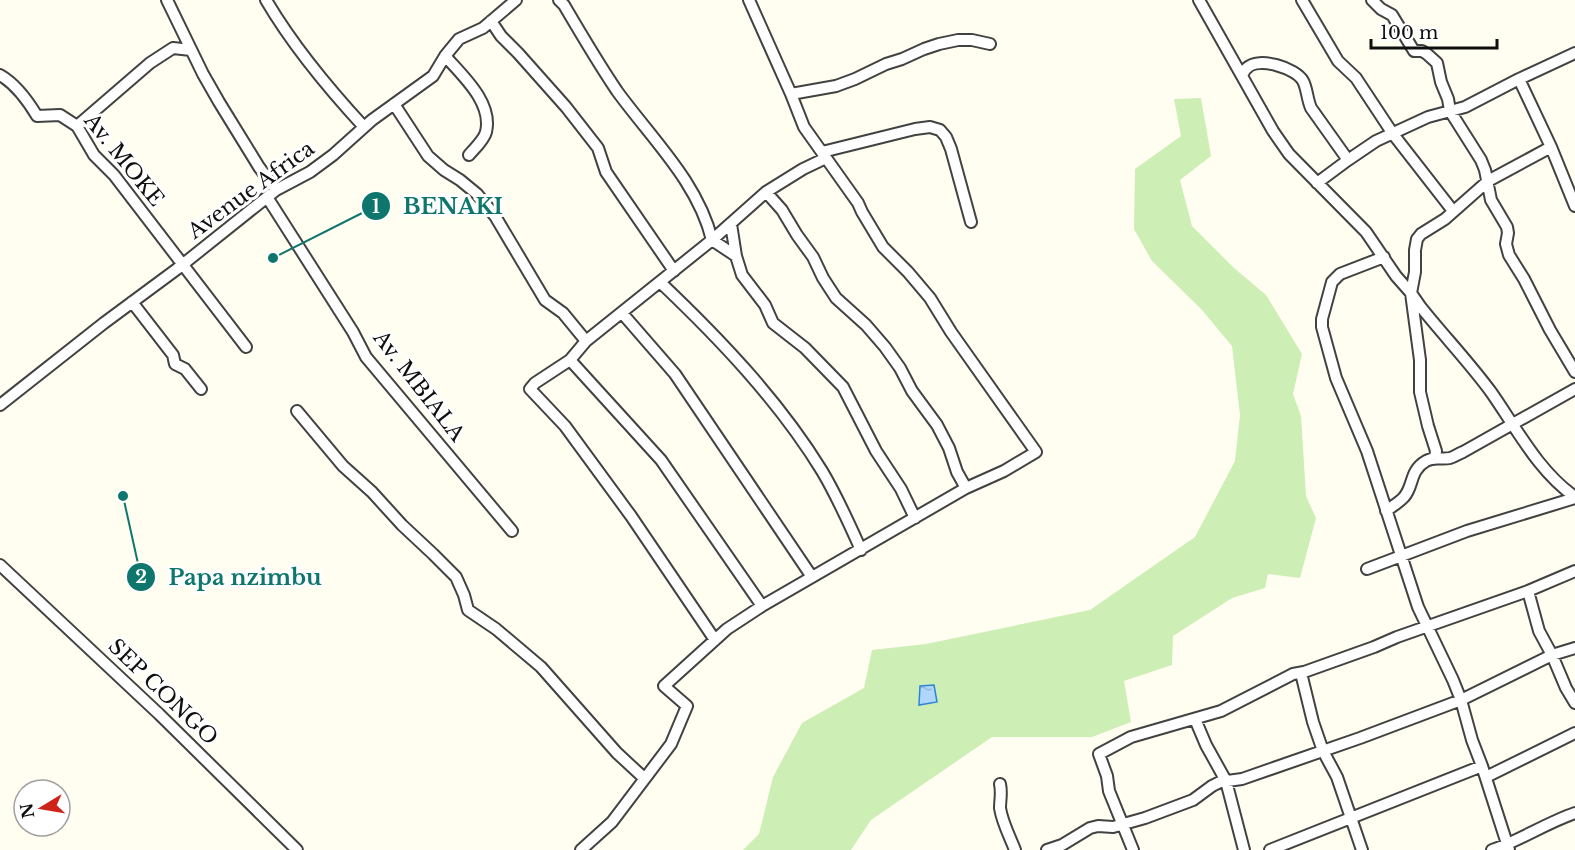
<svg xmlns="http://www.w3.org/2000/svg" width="1575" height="850" viewBox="0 0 1575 850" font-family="'Libre Baskerville',serif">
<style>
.green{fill:#cdeeb5}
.water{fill:url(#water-ripples);stroke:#2f84da;stroke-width:1.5}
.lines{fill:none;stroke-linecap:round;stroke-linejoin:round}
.minor-casing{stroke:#424242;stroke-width:14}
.minor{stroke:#fff;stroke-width:10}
.labels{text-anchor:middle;stroke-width:6;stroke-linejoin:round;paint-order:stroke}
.street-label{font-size:21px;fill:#0f0f0f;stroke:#fff}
.leader{fill:none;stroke:#0f766e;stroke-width:2}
.callout-dot{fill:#0f766e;stroke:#fff;stroke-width:2}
.mark-label{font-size:18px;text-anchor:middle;font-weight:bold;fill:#fff}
.callout-label{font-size:22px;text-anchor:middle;font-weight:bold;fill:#0f766e;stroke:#fff;stroke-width:6;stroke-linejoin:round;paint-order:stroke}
</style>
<defs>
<pattern id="water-ripples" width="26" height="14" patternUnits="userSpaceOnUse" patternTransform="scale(1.5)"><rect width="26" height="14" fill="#afd7fc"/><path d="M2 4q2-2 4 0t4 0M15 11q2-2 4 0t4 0" fill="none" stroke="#95b7d7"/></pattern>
</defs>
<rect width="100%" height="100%" fill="#fffef0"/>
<path class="green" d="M1201 98 1211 156 1180 180 1192 226 1234 268 1266 295 1302 354 1293 394 1301 416 1306 496 1316 518 1300 578 1268 574 1265 588 1232 598 1173 636 1172 665 1124 681 1131 722 1092 737H992L871 820 851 850H743L759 834 773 777 802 723 864 688 872 650 926 644 1090 610 1195 537 1235 461 1240 415 1232 346 1202 310 1152 261 1134 229 1135 169 1181 136 1174 99Z"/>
<path class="water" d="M934 685 937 702 919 705 920 686Z"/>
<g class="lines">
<defs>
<path id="minor" d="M167 0 203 74 219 102 259 167 276 190
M266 0C293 46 328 88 364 127
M559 0 564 5C581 34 598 63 617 91 651 138 698 182 712 240L736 256 742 275 765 305 773 323 805 348 843 387 876 451 901 489 915 518
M1199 0 1273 131 1289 154 1366 232 1396 276 1411 293 1420 306C1443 335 1469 362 1491 392 1517 429 1538 471 1575 497
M1302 0 1338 61 1356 78 1393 134 1453 211
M1372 0 1381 9 1392 15 1414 51H1422L1427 54 1437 63 1441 82 1448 99 1450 111 1481 160 1485 170 1491 200 1507 227 1508 233 1506 244 1509 255 1524 279 1550 330 1575 372
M491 21 501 36 518 53 566 107 598 148 606 172 674 271
M445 56C463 76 493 103 486 132 484 140 474 149 469 155
M0 75C16 84 28 101 37 116L60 115 77 126 94 155 114 175 246 347
M1242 76C1243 74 1244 70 1247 68 1258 56 1296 68 1303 81 1307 88 1307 99 1311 108L1348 160
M1519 79 1551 147 1575 206
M791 94 836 86 855 79 886 64 902 59 924 49 939 44 958 40H972L990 44
M394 104 428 156 444 170 460 180 477 194 495 216 545 300 563 313 586 341
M77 126 150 63 173 48 191 50
M822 152 915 129 930 127 940 130 946 137 951 149 971 222
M1317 183 1348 160 1376 141 1428 117 1465 107 1519 79 1575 53
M766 192 782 210 797 235 813 257 823 278 836 298 866 325 885 347 900 368 912 391 937 425 949 448 957 472 966 488
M267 197 353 332 366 357 512 531
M731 224 736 256
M1384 257 1340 274 1332 282 1322 319V327L1336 378 1367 451 1418 607 1453 680 1461 700 1472 740 1482 766 1509 850
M660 282C720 339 779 401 822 471 837 496 849 523 861 550
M132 302 173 355 175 364 185 369 201 389
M622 313 675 374 812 577
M570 360 661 460 762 606
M0 405 104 323 177 269 276 190 310 172 333 155 372 120 433 76 445 56 459 39 483 28 516 0
M297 411 343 466 372 492 402 525 433 554 456 577 464 595 468 610 496 629 541 667 617 753 644 778
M1435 458 1436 451 1428 426 1420 392V360L1411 293 1415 272V250L1417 239 1421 234 1445 219 1488 181 1551 147
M1386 511C1391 507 1400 502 1404 497 1414 486 1409 471 1426 461 1434 456 1441 460 1450 458 1454 457 1458 454 1463 452L1575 389
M0 565 159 714 297 850
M1367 569 1467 531 1575 498
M1528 591 1539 631 1552 655 1566 688 1575 703
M715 640 631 516 565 426 530 389 535 383 570 360 586 341 712 240 766 192 803 169 826 158
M1301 673 1313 722 1323 751 1337 777 1362 850
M1195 719 1206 745 1226 781 1244 850
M1486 777 1575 733
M1000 784C1002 793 1000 800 1000 808 1002 822 1010 837 1015 850
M581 850 612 822 671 744 687 706 664 686 727 629 762 606 966 488 1004 471 1036 452 951 332 930 298 908 272 883 247 862 212 858 203 804 127 791 94 749 0
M1047 850 1062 845 1090 828 1098 826 1113 827 1145 818 1193 800 1212 786 1220 782 1242 779 1360 738 1461 700 1552 655 1575 648
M1133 850 1109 791 1107 776 1099 754 1131 737 1221 711 1293 674 1304 672 1374 647 1397 637 1528 591 1575 571
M1270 850 1482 766
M1492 850C1521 840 1546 823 1575 813"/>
</defs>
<use href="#minor" class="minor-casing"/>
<use href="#minor" class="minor"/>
</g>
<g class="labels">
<g class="street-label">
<text transform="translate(124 160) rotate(51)" y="7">Av. MOKE</text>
<text transform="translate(251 190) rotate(-36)" y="7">Avenue Africa</text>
<text transform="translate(419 386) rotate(52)" y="7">Av. MBIALA</text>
<text transform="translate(163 692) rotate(44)" y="7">SEP CONGO</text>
</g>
</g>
<path class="leader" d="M273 258L376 206M123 496L141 577"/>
<g class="callout-dot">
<circle cx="273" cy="258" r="6"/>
<circle cx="123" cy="496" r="6"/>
<circle cx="376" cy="206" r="15"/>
<circle cx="141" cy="577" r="15"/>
</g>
<g class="mark-label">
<text x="376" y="213">1</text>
<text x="141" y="583">2</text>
</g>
<g class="callout-label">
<text x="453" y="214">BENAKI</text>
<text x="245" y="585">Papa nzimbu</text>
</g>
<g transform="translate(42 808) rotate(259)"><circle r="28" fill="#ffffff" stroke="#9f9f9f" stroke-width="1.5"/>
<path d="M0-4.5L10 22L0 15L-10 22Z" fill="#cd2318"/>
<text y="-9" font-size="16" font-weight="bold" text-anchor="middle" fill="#0f0f0f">N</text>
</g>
<path d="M1371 39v9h126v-9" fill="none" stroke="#0f0f0f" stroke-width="3"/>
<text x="1380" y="39" font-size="18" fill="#0f0f0f" stroke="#ffffff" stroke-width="4.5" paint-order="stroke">100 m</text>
</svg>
